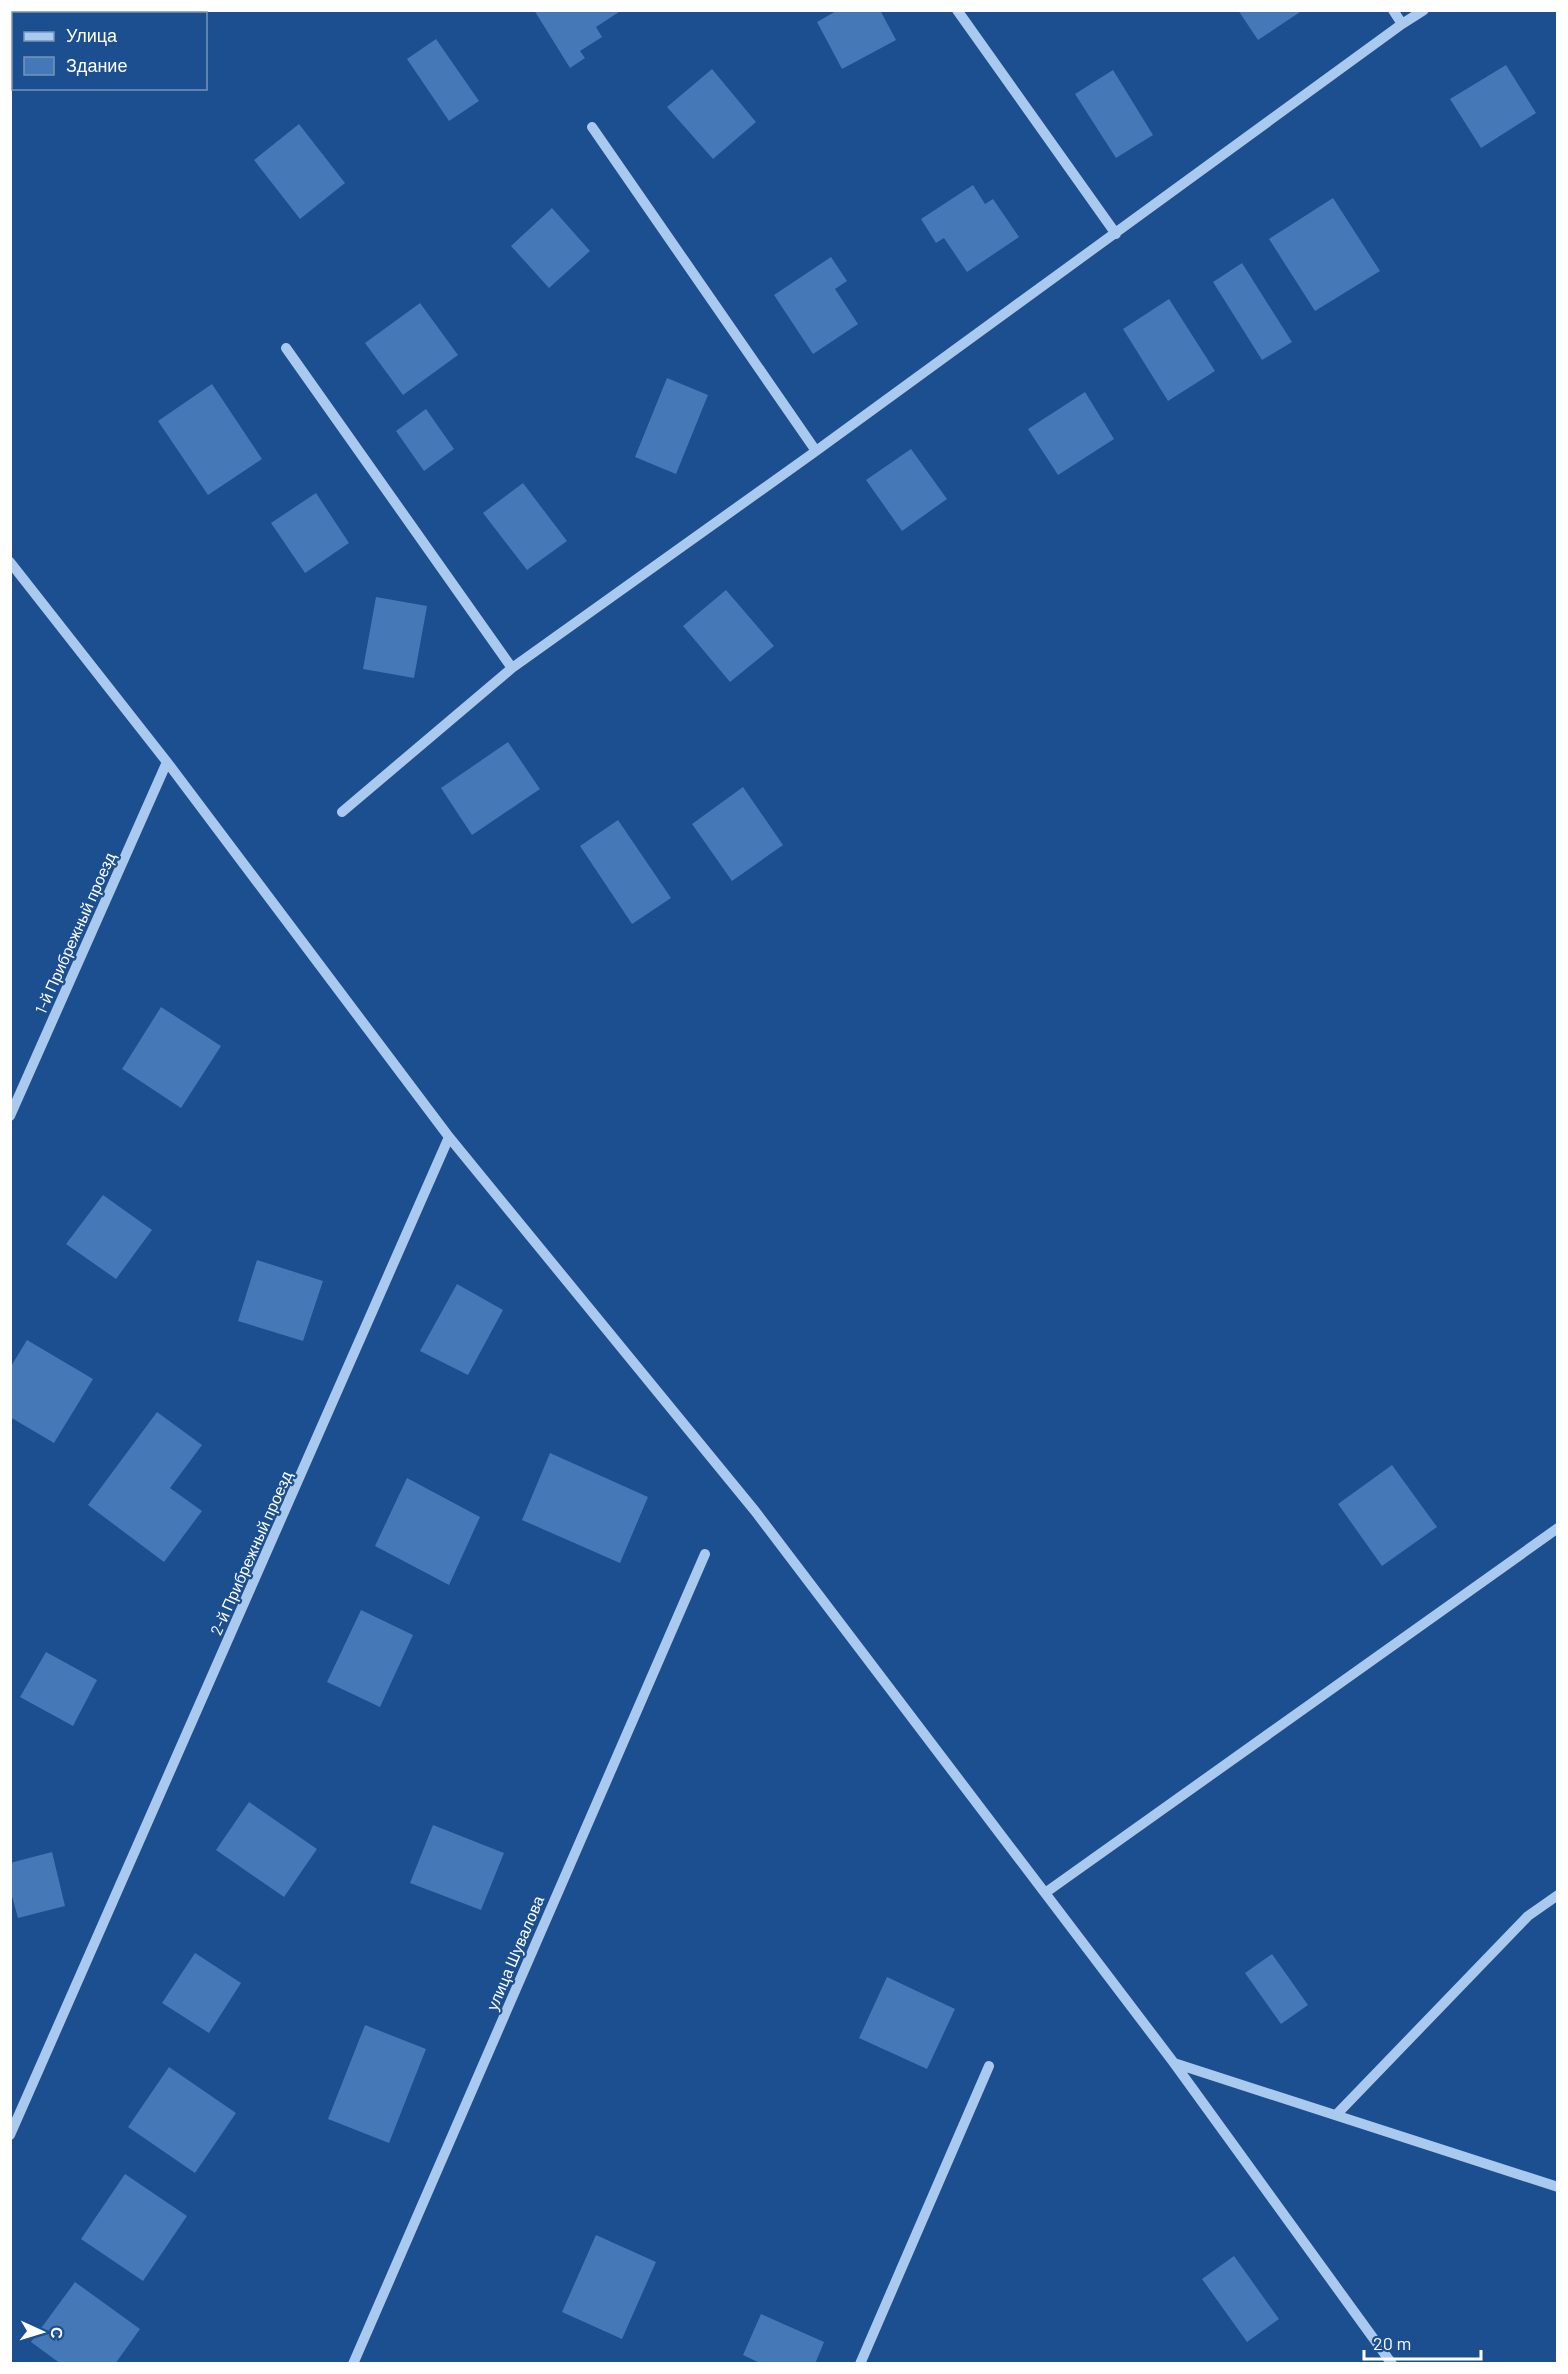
<svg xmlns="http://www.w3.org/2000/svg" width="1568" height="2374" viewBox="0 0 1568 2374" font-family="Barlow,sans-serif">
<style>
.building{fill:#4478b7}
.lines{fill:none;stroke-linecap:round;stroke-linejoin:round}
.minor{stroke:#a9c9ee;stroke-width:10}
.labels{text-anchor:middle;stroke-width:4.5;stroke-linejoin:round;paint-order:stroke}
.street-label{font-size:16px;fill:#fff;stroke:#1b4f8f}
</style>
<rect width="100%" height="100%" fill="#1b4f8f"/>
<path class="building" d="M534 10H622L596 27 602 37 580 51 585 58 570 68Z
M838 10H880L896 40 842 69 817 22Z
M1238 10H1303L1258 40Z
M436 39 479 101 449 121 407 59Z
M1506 65 1536 113 1481 148 1450 99Z
M712 69 756 122 713 159 667 107Z
M1113 70 1153 135 1116 158 1075 94Z
M299 124 345 183 300 219 254 160Z
M973 185 985 204 993 199 1019 237 967 272 944 238 936 243 921 219Z
M1333 198 1380 271 1315 311 1269 239Z
M552 208 590 251 549 288 511 246Z
M831 257 847 281 835 289 858 324 813 354 774 295Z
M1242 263 1292 342 1262 360 1213 282Z
M1169 299 1215 371 1168 401 1123 329Z
M420 303 458 355 403 395 365 343Z
M667 378 708 395 676 474 635 457Z
M212 384 262 459 208 495 158 421Z
M1085 392 1114 439 1058 475 1028 429Z
M426 409 454 449 424 471 396 431Z
M911 449 947 499 902 531 866 480Z
M523 483 567 541 527 570 483 513Z
M316 493 349 543 305 573 271 523Z
M726 590 774 646 730 682 683 626Z
M376 597 427 606 414 678 363 669Z
M508 742 540 789 472 835 441 788Z
M743 787 783 845 732 881 692 824Z
M618 820 671 898 632 924 580 846Z
M161 1007 221 1046 181 1108 122 1069Z
M103 1195 152 1230 116 1279 66 1244Z
M257 1260 323 1281 303 1341 238 1321Z
M457 1284 503 1310 468 1375 420 1351Z
M27 1340 93 1379 54 1443 10 1417V1368Z
M157 1412 202 1445 170 1488 202 1511 164 1562 88 1505Z
M550 1453 648 1497 620 1563 522 1520Z
M1392 1465 1437 1527 1382 1566 1338 1504Z
M407 1478 480 1517 449 1585 375 1546Z
M361 1610 413 1635 380 1707 327 1682Z
M46 1652 97 1680 73 1726 20 1697Z
M249 1802 317 1849 284 1897 216 1850Z
M433 1825 504 1853 481 1910 410 1883Z
M52 1852 65 1906 18 1918 10 1889V1863Z
M195 1953 241 1983 209 2033 162 2003Z
M1272 1954 1308 2005 1281 2024 1245 1973Z
M887 1977 955 2009 927 2069 859 2038Z
M365 2025 426 2049 389 2143 328 2119Z
M169 2067 236 2113 195 2173 128 2127Z
M125 2174 187 2216 143 2281 81 2239Z
M596 2235 656 2262 622 2339 562 2312Z
M1234 2256 1279 2319 1247 2342 1202 2279Z
M75 2282 140 2329 115 2364H61L31 2342Z
M761 2314 824 2342 815 2364H762L743 2355Z"/>
<g class="lines">
<path class="minor" d="M957 10 1116 234
M1393 10 1402 24
M592 127 816 451
M286 348 512 668
M10 562 167 762 449 1137 755 1511 1174 2063 1392 2364
M342 812 512 668 816 451 1402 24 1424 10
M10 1116 167 762
M1045 1893 1558 1528
M1174 2063 1558 2187
M1336 2115 1528 1916 1558 1895
M10 2135 449 1137
M353 2364 705 1554
M860 2364 989 2066"/>
</g>
<g class="labels">
<g class="street-label">
<text transform="translate(75 933) rotate(-66)" y="6">1-й Прибрежный проезд</text>
<text transform="translate(251 1553) rotate(-66)" y="6">2-й Прибрежный проезд</text>
<text transform="translate(515 1953) rotate(-67)" y="6">улица Шувалова</text>
</g>
</g>
<rect width="1568" height="2374" fill="none" stroke="#ffffff" stroke-width="24"/>
<rect x="12" y="12" width="195" height="78" fill="#1b4f8f" stroke="#7695bc" stroke-width="1.5"/>
<rect x="24" y="32" width="30" height="9" fill="#a9c9ee" stroke="#7695bc" stroke-width="1.5"/>
<text x="66" y="42" font-size="18" fill="#ffffff">Улица</text>
<rect x="24" y="57" width="30" height="18" fill="#4478b7" stroke="#7695bc" stroke-width="1.5"/>
<text x="66" y="72" font-size="18" fill="#ffffff">Здание</text>
<g transform="translate(42 2332) rotate(94)" stroke="#1b4f8f" stroke-width="4.5" paint-order="stroke">
<path d="M0-4.5L10 22L0 15L-10 22Z" fill="#ffffff"/>
<text y="-9" font-size="16" font-weight="bold" text-anchor="middle" fill="#ffffff">С</text>
</g>
<path d="M1364 2350v9h117v-9" fill="none" stroke="#ffffff" stroke-width="3"/>
<text x="1373" y="2350" font-size="18" fill="#ffffff" stroke="#1b4f8f" stroke-width="4.5" paint-order="stroke">20 m</text>
</svg>
